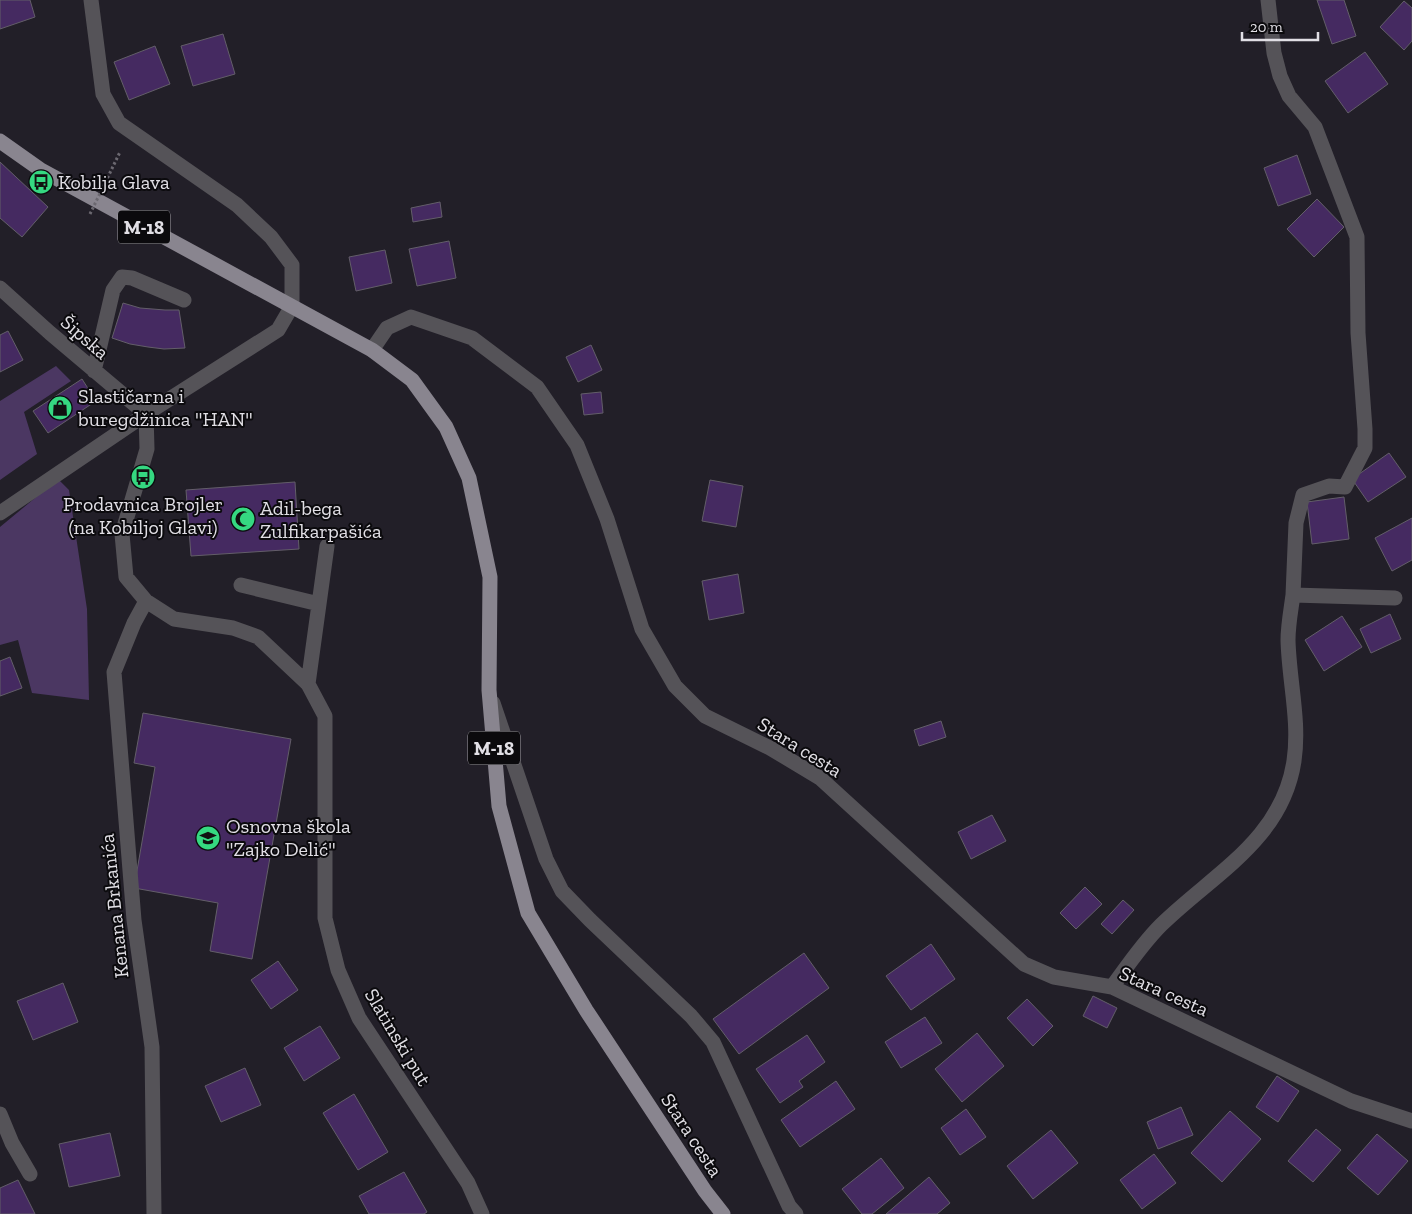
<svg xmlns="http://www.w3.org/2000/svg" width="1412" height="1214" viewBox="0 0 1412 1214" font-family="'Zilla Slab',serif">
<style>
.green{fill:#4b3762}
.building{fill:#452a61;stroke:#635e69}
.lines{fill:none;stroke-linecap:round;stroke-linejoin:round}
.minor{stroke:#555358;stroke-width:15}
.major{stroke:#89858f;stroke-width:15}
.path-bridge{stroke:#6b6870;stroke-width:3;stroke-dasharray:2.5 2.5;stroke-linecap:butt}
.labels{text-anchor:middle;stroke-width:4;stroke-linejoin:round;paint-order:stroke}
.shield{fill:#0b0a0d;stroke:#a19fa4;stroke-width:1}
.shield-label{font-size:19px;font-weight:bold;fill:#e1dfe5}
.poi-label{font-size:20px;fill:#e1dfe5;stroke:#0b0a0d;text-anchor:start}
.street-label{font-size:20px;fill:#e1dfe5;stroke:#0b0a0d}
</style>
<rect width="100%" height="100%" fill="#221f28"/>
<path class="green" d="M56 366 71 381 24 412 37 454 0 480V401Z
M58 479 69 490 87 609 89 700 32 693 18 640 0 645V527Z"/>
<path class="building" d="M0 0H30L35 17 0 29Z
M1317 0H1344L1356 36 1332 44Z
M1404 1 1412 8V41L1404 50 1380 27Z
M223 34 235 74 193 86 181 46Z
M155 46 170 84 129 100 114 62Z
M1365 52 1388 84 1348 113 1325 81Z
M1297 155 1311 194 1278 206 1264 168Z
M0 162 48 207 22 237 0 218Z
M1317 199 1344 227 1314 257 1287 229Z
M440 202 442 217 413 222 411 208Z
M449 241 456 278 417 286 409 249Z
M385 250 392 283 356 291 349 257Z
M123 303 140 308 165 310H179L185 348 164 349 148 347 130 344 112 338Z
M8 331 23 360 0 372V335Z
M591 345 602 370 578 382 566 357Z
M82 379 96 401 48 433 33 411Z
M601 392 603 413 584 415 581 394Z
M1389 453 1406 477 1368 502 1352 479Z
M710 480 743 486 736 527 702 521Z
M295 482 299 549 191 556 186 490Z
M1344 497 1349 539 1312 544 1307 502Z
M1412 518V560L1392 571 1375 538Z
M738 574 744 613 709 620 702 581Z
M1390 614 1401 639 1371 653 1360 629Z
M1342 616 1362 647 1324 671 1305 640Z
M10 657 22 688 0 696V661Z
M143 713 291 739 252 959 210 951 218 903 134 888 155 767 134 763Z
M941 721 946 737 919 746 914 730Z
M992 815 1006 841 971 859 958 832Z
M1085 887 1102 904 1076 929 1060 913Z
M1123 900 1134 910 1112 934 1101 924Z
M931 944 955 979 911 1010 886 976Z
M804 953 829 988 739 1054 713 1019Z
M278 961 298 990 271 1009 251 980Z
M63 983 78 1022 33 1040 17 1001Z
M1093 996 1117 1008 1107 1028 1083 1016Z
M1027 999 1053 1026 1033 1046 1007 1018Z
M925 1017 942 1043 901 1068 885 1042Z
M320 1026 340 1058 304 1081 284 1048Z
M977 1033 1004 1066 962 1102 935 1069Z
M807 1035 825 1062 799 1081 803 1087 780 1103 756 1069Z
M245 1068 261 1105 221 1122 205 1086Z
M1277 1076 1299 1091 1278 1122 1256 1107Z
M836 1081 855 1109 800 1147 781 1120Z
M354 1094 388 1152 358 1170 323 1113Z
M1181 1107 1193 1135 1158 1149 1147 1122Z
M966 1109 986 1137 960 1155 941 1128Z
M1230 1111 1261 1139 1222 1182 1191 1153Z
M1316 1129 1341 1150 1313 1182 1288 1161Z
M1051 1130 1078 1163 1033 1199 1007 1166Z
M110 1133 120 1176 69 1187 59 1144Z
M1377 1134 1408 1161 1378 1195 1347 1168Z
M1154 1154 1176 1183 1142 1209 1120 1180Z
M881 1158 904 1188 872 1214H862L842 1189Z
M404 1172 427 1212 424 1214H369L359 1196Z
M929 1177 950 1203 937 1214H886Z
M18 1180 35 1214H0V1188Z"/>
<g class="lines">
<path class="minor" d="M1268 0 1274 53 1280 76 1289 96 1315 127 1357 237 1358 333 1365 429V448L1345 487 1329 486 1303 495 1296 523 1293 595 1395 598
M0 288 50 333 146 414 147 449 122 534 126 577 146 601 174 619 233 628 258 637 308 684 325 716V918L338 970 359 1018 468 1183 482 1214
M372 350 387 328 411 317 472 338 537 387 577 445 607 519 642 629 675 686 705 716 770 748 820 778 1024 964 1054 977 1112 987 1351 1101 1412 1121
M94 371 113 290 122 277 132 278 184 300
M0 513 146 414 278 330 292 306V265L271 237 237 205 119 123 103 94 91 0
M241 585 319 604
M146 601 134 623 114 672 134 920 152 1047 154 1214
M308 684 327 546
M493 703 546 859 562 891 590 920 691 1016 713 1042 789 1206 796 1214
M1112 987C1128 965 1142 944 1161 925 1213 874 1282 840 1294 761 1300 721 1289 681 1288 640 1288 625 1291 610 1293 595
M0 1114 12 1143 30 1174"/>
<path class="major" d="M0 141 41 170 372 350 412 380 446 427 469 478 490 577 489 690 499 806 528 913 586 1010 705 1191 723 1214"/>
<path class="path-bridge" d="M90 214 120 152"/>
</g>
<defs>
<symbol id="bus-disc" viewBox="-11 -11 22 22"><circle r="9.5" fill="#35d881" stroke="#0b0a0d"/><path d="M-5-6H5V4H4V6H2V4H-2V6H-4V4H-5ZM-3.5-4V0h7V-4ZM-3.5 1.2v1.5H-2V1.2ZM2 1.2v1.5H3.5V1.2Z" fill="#111"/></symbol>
<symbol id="shop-disc" viewBox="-11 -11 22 22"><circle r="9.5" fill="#35d881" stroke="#0b0a0d"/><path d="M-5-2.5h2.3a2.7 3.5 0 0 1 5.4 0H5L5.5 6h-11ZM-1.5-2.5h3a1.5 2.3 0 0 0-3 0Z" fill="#111"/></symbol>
<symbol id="mosque-disc" viewBox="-11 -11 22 22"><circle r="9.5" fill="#35d881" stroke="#0b0a0d"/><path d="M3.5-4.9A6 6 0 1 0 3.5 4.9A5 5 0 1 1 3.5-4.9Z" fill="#111"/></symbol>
<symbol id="school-disc" viewBox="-11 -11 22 22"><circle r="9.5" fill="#35d881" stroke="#0b0a0d"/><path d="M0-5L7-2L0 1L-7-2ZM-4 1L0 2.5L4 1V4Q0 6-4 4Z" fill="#111"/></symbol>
</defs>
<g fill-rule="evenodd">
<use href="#bus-disc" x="27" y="168" width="28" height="28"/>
<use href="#shop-disc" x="46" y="394" width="28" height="28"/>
<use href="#bus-disc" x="129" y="463" width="28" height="28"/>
<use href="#mosque-disc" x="229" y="505" width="28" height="28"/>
<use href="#school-disc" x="194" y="824" width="28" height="28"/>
</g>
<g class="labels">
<g class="shield">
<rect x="118" y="210.5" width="52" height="33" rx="4"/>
<rect x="468" y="731.5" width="52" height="33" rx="4"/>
</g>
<g class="shield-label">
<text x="144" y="234">M-18</text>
<text x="494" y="755">M-18</text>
</g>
<g class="poi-label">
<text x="58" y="189">Kobilja Glava</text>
<text x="78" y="403">Slastičarna i<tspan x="78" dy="23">buregdžinica "HAN"</tspan></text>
<text x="143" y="511" text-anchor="middle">Prodavnica Brojler<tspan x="143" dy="23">(na Kobiljoj Glavi)</tspan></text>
<text x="260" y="515">Adil-bega<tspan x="260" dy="23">Zulfikarpašića</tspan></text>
<text x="226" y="833">Osnovna škola<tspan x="226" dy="23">"Zajko Delić"</tspan></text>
</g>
<g class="street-label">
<text transform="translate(85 337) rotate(41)" y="7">Šipska</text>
<text transform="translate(800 747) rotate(32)" y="7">Stara cesta</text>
<text transform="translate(114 906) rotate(-96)" y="7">Kenana Brkanića</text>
<text transform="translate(1164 991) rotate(24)" y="7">Stara cesta</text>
<text transform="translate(398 1037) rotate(59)" y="7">Slatinski put</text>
<text transform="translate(692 1135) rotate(57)" y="7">Stara cesta</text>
</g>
</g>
<path d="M1242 32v8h76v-8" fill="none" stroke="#e1dfe5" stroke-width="2.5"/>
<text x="1250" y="32" font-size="15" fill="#e1dfe5" stroke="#0b0a0d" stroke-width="4" paint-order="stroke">20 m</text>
</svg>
